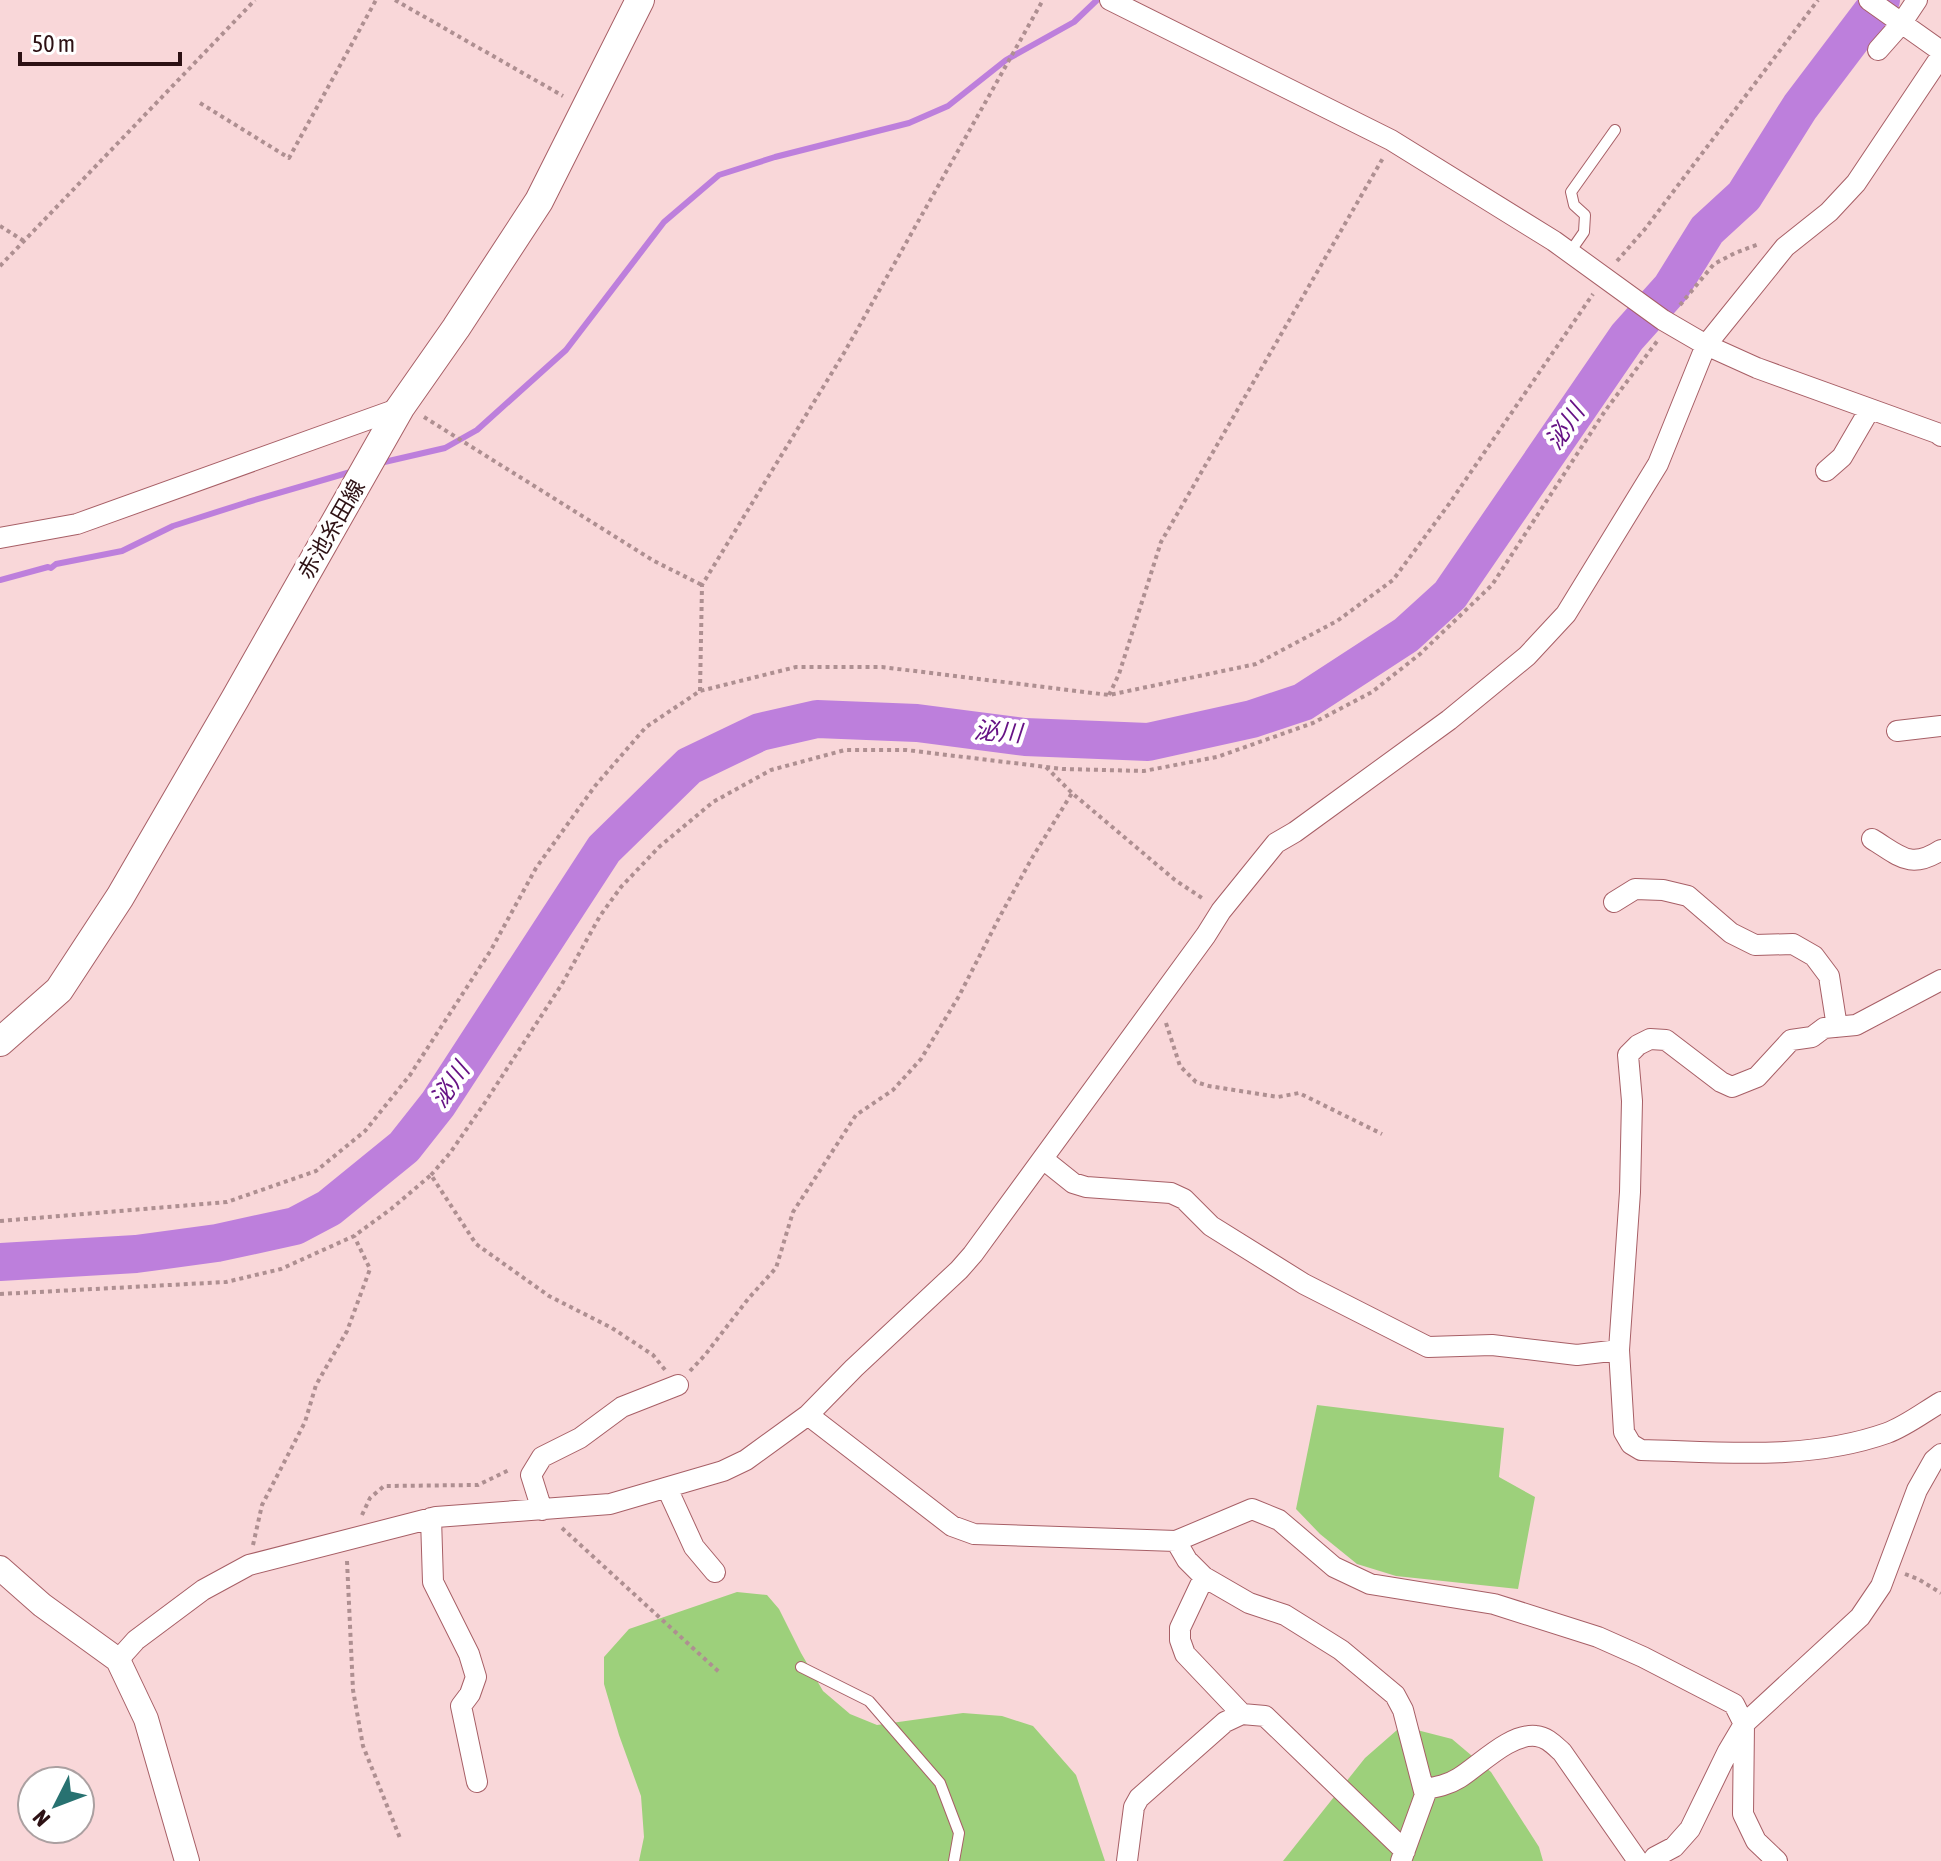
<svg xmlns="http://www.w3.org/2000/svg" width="1941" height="1861" viewBox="0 0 1941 1861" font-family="'Asap Condensed','Noto Sans JP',sans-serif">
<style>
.green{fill:#9dd07b}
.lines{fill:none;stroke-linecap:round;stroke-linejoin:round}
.stream{stroke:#bd7fdc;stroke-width:6}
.river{stroke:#bd7fdc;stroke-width:38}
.service-casing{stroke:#a75f66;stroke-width:12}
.minor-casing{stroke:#a75f66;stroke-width:22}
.tertiary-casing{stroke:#a75f66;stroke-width:26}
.secondary-casing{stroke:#a75f66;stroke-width:30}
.path{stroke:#ae8f91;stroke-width:4;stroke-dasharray:4 4;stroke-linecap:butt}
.service{stroke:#fff;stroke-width:10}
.minor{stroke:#fff;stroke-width:20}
.tertiary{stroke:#fff;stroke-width:24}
.secondary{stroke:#fff;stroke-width:28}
.labels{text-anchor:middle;stroke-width:8;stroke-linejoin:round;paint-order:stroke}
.street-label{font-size:22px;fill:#2d1114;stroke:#fff}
.water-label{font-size:24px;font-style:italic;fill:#661385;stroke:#fff}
</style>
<rect width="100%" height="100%" fill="#f9d7d9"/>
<path class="green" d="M1317 1405 1504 1428 1499 1477 1535 1497 1518 1589 1396 1576 1357 1564 1320 1534 1296 1509Z
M737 1592 767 1595 779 1609 801 1653 823 1691 850 1714 877 1725 963 1713 1002 1716 1033 1726 1076 1775 1105 1861H639L644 1837 641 1796 619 1735 604 1684V1657L629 1629Z
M1413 1729 1452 1739 1491 1772 1539 1847 1543 1861H1283L1365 1758 1397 1730Z"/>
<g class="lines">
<path class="stream" d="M380 463 445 448 477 430 566 350 664 222 719 175 775 157 909 123 948 106 1006 60 1074 22 1097 0
M0 580 48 567 51 568 56 564 122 551 173 526 248 502 354 471"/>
<path class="river" d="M0 1262 136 1254 217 1243 295 1226 329 1208 404 1147 438 1104 604 849 689 766 760 732 817 719 917 723 1025 737 1148 742 1252 719 1303 702 1406 635 1450 595 1627 337 1671 288 1707 230 1744 196 1800 107 1881 0"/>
<defs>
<path id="service" d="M1570 252 1584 232 1585 215 1574 205 1571 192 1615 130
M801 1667 869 1701 940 1783 959 1833 954 1861"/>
<path id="minor" d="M1110 0 1391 140 1554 241 1663 320 1706 345 1757 368 1937 433 1941 436
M1869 0 1941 51
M1878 50 1901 24 1917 0
M1826 471 1842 457 1870 409
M0 538 77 524 400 408
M1897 731 1941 726
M1872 839C1900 856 1910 870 1941 850
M1614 902 1635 889 1663 890 1688 896 1731 933 1755 945 1793 944 1814 956 1829 976 1837 1027
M1941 980 1856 1025 1824 1028 1812 1037 1791 1040 1757 1077 1732 1087 1721 1082 1666 1040 1650 1039 1638 1045 1628 1055 1632 1101 1630 1192 1619 1350 1624 1432 1631 1444 1641 1450C1723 1452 1808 1461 1887 1433 1906 1426 1924 1412 1941 1402
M1043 1159 1073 1183 1086 1187 1171 1193 1184 1199 1211 1226 1304 1284 1428 1347 1492 1345 1577 1355 1619 1350
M808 1415 952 1526 974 1534 1176 1541 1252 1509 1279 1520 1334 1567 1370 1584 1494 1604 1598 1637 1643 1657 1734 1704 1744 1724 1743 1814 1756 1841 1777 1861
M667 1488 694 1547 715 1572
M542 1510 531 1475 542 1457 580 1438 622 1407 678 1385
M431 1518 433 1582 469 1654 476 1677 470 1694 461 1706 477 1782
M1176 1541 1187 1560 1204 1577 1249 1603 1285 1615 1341 1650 1395 1695 1403 1710 1425 1795 1401 1861
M1204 1577 1180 1628V1640L1185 1654 1242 1714
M118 1660 136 1640 203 1590 249 1565 436 1517 610 1504 723 1471 746 1460 808 1415 854 1368 959 1270 973 1254 1206 935 1221 911 1276 843 1295 832 1449 720 1527 656 1566 614 1658 464 1706 345 1785 247 1829 212 1856 183 1941 56
M1424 1789C1437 1787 1448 1785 1459 1778 1480 1765 1510 1733 1536 1736 1547 1737 1554 1745 1562 1752L1638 1861
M1127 1861 1134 1807 1139 1798 1225 1722 1242 1714 1265 1716 1405 1851
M1652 1861 1655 1857 1674 1847 1690 1829 1728 1751 1744 1724 1860 1617 1881 1586 1917 1490 1934 1460 1941 1454"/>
<path id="tertiary" d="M0 1568 42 1605 118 1660 146 1719 187 1861"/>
<path id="secondary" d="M0 1042 59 990 120 897 235 699 400 408 456 328 539 201 640 0"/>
</defs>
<use href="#service" class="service-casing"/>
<use href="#minor" class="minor-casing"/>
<use href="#tertiary" class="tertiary-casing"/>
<use href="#secondary" class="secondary-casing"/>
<path class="path" d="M395 0 563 96
M200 103 289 158 376 0
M0 226 24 241
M1617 261 1645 229 1818 0
M0 266 255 0
M1680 305 1714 264 1735 253 1759 244
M424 417 654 561 702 585
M700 691 702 585 844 353 1043 0
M1109 695 1119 674 1161 542 1383 158
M1046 767 1072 793
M1166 1023 1180 1066 1196 1082 1209 1086 1278 1097 1299 1093 1382 1134
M431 1175 450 1153 484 1104 562 984 600 916 621 887 659 847 713 802 771 770 845 750H906L1063 769 1144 771 1217 757 1313 723 1372 692 1420 654 1492 585 1605 411 1658 340
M0 1221 227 1202 316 1171 365 1131 410 1075 491 950 536 868 595 786 646 727 700 691 796 667H882L1109 695 1256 664 1337 621 1393 580 1449 504 1593 294
M0 1294 226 1282 281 1269 354 1236 391 1209 431 1175 476 1244 549 1296 612 1328 653 1355 666 1371
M690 1371 705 1355 748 1299 776 1268 793 1212 856 1115 893 1090 921 1059 959 996 999 918 1032 858 1072 793 1175 880 1205 900
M362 1515 370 1498 384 1486 478 1485 511 1469
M562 1528 719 1672
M253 1545 262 1505 305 1422 316 1385 347 1331 370 1269 354 1236
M347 1561 353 1690 363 1746 400 1838
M1905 1574 1918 1579 1941 1593"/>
<use href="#service" class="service"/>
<use href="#minor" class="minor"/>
<use href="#tertiary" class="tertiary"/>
<use href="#secondary" class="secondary"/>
</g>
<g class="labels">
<g class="street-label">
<text transform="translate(331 529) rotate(-60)" y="8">赤池糸田線</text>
</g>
<g class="water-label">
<text transform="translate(1565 427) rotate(-56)" y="8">泌川</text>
<text transform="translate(998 732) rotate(4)" y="8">泌川</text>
<text transform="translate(450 1085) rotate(-56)" y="8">泌川</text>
</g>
</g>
<g transform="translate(56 1805) rotate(228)"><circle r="38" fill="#ffffff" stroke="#aba0a1" stroke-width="2"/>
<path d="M0-6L14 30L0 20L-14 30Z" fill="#287271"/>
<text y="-12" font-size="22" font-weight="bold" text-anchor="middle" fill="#2d1114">N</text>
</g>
<path d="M20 52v12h160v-12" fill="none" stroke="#2d1114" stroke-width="4"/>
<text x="32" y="52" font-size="24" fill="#2d1114" stroke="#ffffff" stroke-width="6" paint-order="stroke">50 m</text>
</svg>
